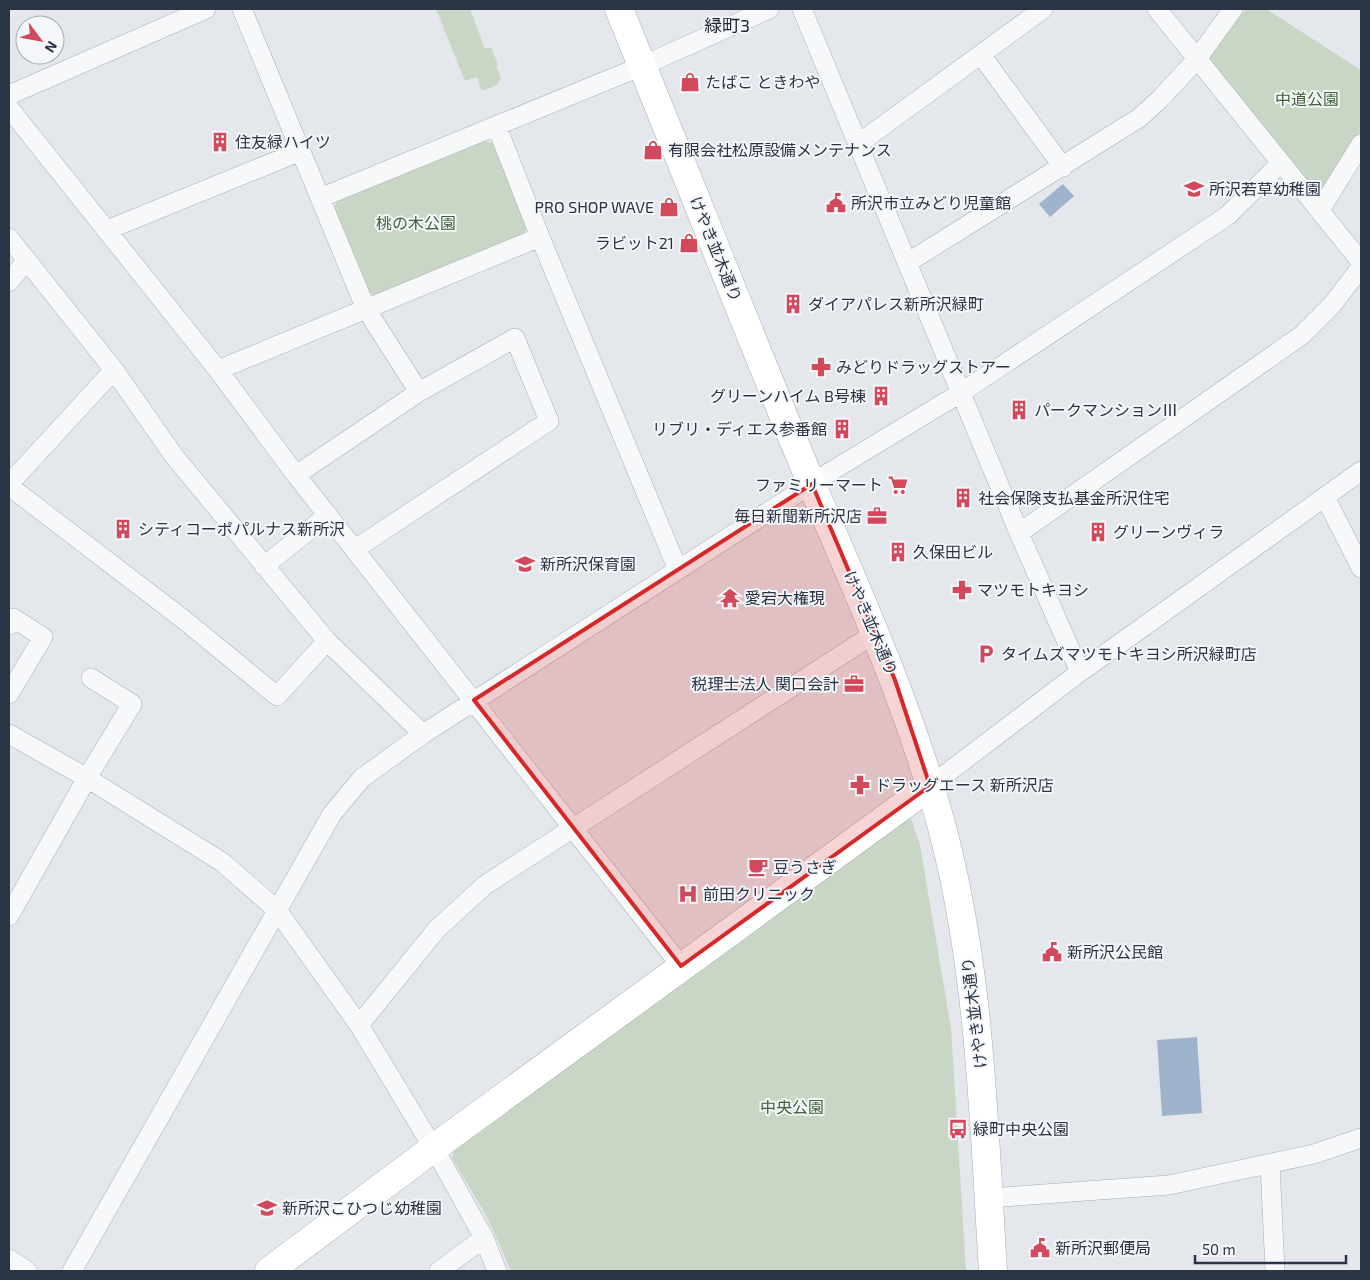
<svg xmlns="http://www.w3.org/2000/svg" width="1370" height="1280" viewBox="0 0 1370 1280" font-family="'Exo 2','Noto Sans JP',sans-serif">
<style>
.green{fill:#c9d6c5}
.water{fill:#9fb4cc}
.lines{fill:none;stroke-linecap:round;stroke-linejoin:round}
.street-casing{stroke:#a9aeb7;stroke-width:20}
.secondary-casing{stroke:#a9aeb7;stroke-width:29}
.street{stroke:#f7f8fa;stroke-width:19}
.secondary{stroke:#fff;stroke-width:28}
.marked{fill:#d62828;fill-opacity:0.2;stroke:#d62828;stroke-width:4;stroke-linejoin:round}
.labels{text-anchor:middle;stroke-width:4;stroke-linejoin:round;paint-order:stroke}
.poi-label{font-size:16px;fill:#2b3445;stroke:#f4f6f9;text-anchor:start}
.park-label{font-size:16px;fill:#3f6138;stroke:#f4f6f9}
.street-label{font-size:16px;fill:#2b3445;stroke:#f4f6f9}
.neighbourhood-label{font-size:18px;fill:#1d2536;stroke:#f4f6f9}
</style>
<rect width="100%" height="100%" fill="#e4e7ec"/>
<path class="green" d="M436 9H470L485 49 491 47 498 65 496 66 501 78 497 85 482 91 477 77 465 81Z
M1246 9H1266L1361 70V130L1324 189 1314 191 1211 64 1209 55Z
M484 141 493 143 527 226 524 234 375 296 369 292 334 207 338 201Z
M910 816 920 845 951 1028 966 1271H511L487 1217 452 1158 455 1147Z"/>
<path class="water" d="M1063 184 1074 196 1050 217 1039 204Z
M1197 1037 1202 1113 1162 1116 1157 1040Z"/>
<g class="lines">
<defs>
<path id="street" d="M242 9 366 309 419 392
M802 9 1019 533 1080 672
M1157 9 1361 262
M981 55 1063 167
M9 95 206 9
M9 108 218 370 296 475 681 966
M497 127 540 237 678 570
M858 144 1043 9
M320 198 642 66 769 9
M1320 210 1361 144
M107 230 301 151
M9 238 114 370 174 456 327 641 423 734
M907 263 1139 118 1160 99 1197 59 1233 9
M9 282 27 260
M218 370 540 237
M296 475 419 392 515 338 549 421 355 549
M9 484 114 370
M9 486 183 619 277 696 327 641
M1325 497 1361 568
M1019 533 1302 335 1332 305 1361 267
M264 566 328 515
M9 625 13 618 43 637 9 694
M9 734 87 778 222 862 277 910 359 1025 443 1164 484 1238 497 1271
M930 786 1080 672 1361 471
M9 916 87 778 132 704 91 678
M359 1025 437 929 485 885 874 634
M1270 1164 1275 1271
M989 1198 1169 1185 1314 1154 1361 1138
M9 1259 27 1271
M72 1271 332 814 362 778 423 734 830 472 962 392 1227 216 1281 163
M439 1271 484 1238"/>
<path id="secondary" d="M619 9C684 167 746 327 812 485 863 604 916 721 947 847 981 986 984 1129 993 1271
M269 1271 446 1139 930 786"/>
</defs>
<use href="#street" class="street-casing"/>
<use href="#secondary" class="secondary-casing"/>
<use href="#street" class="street"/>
<use href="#secondary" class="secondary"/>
</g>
<path class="marked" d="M812 484 895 680 930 786 681 966 474 700Z"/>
<defs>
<symbol id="shop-bare" viewBox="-9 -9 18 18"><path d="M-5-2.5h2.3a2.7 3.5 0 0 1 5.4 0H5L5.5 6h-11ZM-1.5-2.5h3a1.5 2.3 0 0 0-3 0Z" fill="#d1495b" stroke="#f4f6f9" stroke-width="2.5" paint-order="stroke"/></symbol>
<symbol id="building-bare" viewBox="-9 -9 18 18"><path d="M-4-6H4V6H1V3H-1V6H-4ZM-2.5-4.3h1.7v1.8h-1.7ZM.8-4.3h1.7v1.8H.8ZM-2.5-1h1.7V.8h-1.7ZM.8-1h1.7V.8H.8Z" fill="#d1495b" stroke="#f4f6f9" stroke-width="2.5" paint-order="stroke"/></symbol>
<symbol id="school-bare" viewBox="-9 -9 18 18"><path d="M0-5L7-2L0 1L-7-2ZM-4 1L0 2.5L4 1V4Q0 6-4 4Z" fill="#d1495b" stroke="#f4f6f9" stroke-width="2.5" paint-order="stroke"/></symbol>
<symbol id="civic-bare" viewBox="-9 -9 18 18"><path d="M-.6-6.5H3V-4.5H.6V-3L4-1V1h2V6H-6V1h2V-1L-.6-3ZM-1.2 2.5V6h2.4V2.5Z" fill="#d1495b" stroke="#f4f6f9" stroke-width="2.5" paint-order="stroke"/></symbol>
<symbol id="pharmacy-bare" viewBox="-9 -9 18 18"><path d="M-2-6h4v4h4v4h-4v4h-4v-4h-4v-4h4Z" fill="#d1495b" stroke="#f4f6f9" stroke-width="2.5" paint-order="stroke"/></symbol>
<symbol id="supermarket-bare" viewBox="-9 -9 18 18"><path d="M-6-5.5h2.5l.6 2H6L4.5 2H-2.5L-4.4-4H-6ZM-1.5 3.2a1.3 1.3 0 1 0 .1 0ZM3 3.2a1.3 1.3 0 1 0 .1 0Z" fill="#d1495b" stroke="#f4f6f9" stroke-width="2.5" paint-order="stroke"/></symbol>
<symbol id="office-bare" viewBox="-9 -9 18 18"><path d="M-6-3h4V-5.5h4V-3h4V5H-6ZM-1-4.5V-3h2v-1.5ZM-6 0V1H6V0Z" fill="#d1495b" stroke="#f4f6f9" stroke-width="2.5" paint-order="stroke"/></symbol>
<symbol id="temple-bare" viewBox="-9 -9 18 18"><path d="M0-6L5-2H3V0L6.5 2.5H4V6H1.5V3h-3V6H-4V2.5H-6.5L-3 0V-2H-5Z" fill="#d1495b" stroke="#f4f6f9" stroke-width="2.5" paint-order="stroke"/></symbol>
<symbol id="parking-bare" viewBox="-9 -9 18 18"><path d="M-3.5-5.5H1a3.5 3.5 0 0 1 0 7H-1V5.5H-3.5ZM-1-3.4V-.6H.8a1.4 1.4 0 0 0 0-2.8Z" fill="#d1495b" stroke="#f4f6f9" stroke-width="2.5" paint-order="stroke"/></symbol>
<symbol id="cafe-bare" viewBox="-9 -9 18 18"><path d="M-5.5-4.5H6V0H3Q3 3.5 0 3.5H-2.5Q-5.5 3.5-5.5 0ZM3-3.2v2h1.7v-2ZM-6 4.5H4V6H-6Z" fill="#d1495b" stroke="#f4f6f9" stroke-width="2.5" paint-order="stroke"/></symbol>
<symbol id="hospital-bare" viewBox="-9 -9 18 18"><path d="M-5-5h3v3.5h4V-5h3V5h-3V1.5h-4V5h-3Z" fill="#d1495b" stroke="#f4f6f9" stroke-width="2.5" paint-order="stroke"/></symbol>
<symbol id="bus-bare" viewBox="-9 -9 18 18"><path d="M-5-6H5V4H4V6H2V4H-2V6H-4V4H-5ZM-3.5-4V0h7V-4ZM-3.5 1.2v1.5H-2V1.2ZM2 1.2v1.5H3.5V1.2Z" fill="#d1495b" stroke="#f4f6f9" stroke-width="2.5" paint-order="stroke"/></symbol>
</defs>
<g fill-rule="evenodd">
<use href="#shop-bare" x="676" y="68" width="28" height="28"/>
<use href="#building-bare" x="206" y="128" width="28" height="28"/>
<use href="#shop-bare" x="639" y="136" width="28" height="28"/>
<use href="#school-bare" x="1180" y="175" width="28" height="28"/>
<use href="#civic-bare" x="822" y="189" width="28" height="28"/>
<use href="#shop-bare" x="655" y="193" width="28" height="28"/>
<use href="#shop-bare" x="675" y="229" width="28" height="28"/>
<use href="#building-bare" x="779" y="290" width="28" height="28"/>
<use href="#pharmacy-bare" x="807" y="353" width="28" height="28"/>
<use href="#building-bare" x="867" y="382" width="28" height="28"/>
<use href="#building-bare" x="1005" y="396" width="28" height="28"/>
<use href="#building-bare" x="828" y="415" width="28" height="28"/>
<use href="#supermarket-bare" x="884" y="471" width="28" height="28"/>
<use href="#building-bare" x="949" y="484" width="28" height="28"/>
<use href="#office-bare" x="863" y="502" width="28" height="28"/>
<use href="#building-bare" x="109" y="515" width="28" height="28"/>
<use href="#building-bare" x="1084" y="518" width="28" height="28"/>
<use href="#building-bare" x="884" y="538" width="28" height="28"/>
<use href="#school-bare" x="511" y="550" width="28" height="28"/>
<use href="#pharmacy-bare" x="948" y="576" width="28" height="28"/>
<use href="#temple-bare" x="716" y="584" width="28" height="28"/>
<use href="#parking-bare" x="972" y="640" width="28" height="28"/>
<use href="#office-bare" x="840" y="670" width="28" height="28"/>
<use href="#pharmacy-bare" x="846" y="771" width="28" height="28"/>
<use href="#cafe-bare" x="744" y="853" width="28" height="28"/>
<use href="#hospital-bare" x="674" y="880" width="28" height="28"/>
<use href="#civic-bare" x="1038" y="938" width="28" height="28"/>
<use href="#bus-bare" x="944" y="1115" width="28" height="28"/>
<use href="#school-bare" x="253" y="1194" width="28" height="28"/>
<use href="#civic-bare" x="1026" y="1234" width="28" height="28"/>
</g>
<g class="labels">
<g class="poi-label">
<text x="705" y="88">たばこ ときわや</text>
<text x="235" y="148">住友緑ハイツ</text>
<text x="668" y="156">有限会社松原設備メンテナンス</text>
<text x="1209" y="195">所沢若草幼稚園</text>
<text x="851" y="209">所沢市立みどり児童館</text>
<text x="654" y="213" text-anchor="end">PRO SHOP WAVE</text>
<text x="674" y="249" text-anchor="end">ラビット21</text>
<text x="808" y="310">ダイアパレス新所沢緑町</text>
<text x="836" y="373">みどりドラッグストアー</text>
<text x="866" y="402" text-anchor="end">グリーンハイム B号棟</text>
<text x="1034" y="416">パークマンションⅢ</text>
<text x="827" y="435" text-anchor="end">リブリ・ディエス参番館</text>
<text x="883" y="491" text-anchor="end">ファミリーマート</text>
<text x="978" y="504">社会保険支払基金所沢住宅</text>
<text x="862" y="522" text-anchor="end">毎日新聞新所沢店</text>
<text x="138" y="535">シティコーポパルナス新所沢</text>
<text x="1113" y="538">グリーンヴィラ</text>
<text x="913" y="558">久保田ビル</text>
<text x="540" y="570">新所沢保育園</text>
<text x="977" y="596">マツモトキヨシ</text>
<text x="745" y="604">愛宕大権現</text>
<text x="1001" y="660">タイムズマツモトキヨシ所沢緑町店</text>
<text x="839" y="690" text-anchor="end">税理士法人 関口会計</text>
<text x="875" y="791">ドラッグエース 新所沢店</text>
<text x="773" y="873">豆うさぎ</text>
<text x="703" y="900">前田クリニック</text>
<text x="1067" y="958">新所沢公民館</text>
<text x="973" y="1135">緑町中央公園</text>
<text x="282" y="1214">新所沢こひつじ幼稚園</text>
<text x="1055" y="1254">新所沢郵便局</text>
</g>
<g class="park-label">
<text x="1307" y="105">中道公園</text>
<text x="416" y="229">桃の木公園</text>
<text x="792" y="1113">中央公園</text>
</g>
<g class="street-label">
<text transform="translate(716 249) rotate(68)" y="6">けやき並木通り</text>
<text transform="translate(871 623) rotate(67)" y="6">けやき並木通り</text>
<text transform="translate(974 1013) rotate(-97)" y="6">けやき並木通り</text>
</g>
<g class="neighbourhood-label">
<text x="727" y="32">緑町3</text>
</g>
</g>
<rect width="1370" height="1280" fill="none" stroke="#2b3445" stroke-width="20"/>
<g transform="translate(40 40) rotate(122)"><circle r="24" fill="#f4f6f9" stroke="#a4a8b1"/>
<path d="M0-4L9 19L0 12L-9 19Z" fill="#d1495b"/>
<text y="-8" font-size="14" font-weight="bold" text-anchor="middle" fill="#2b3445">N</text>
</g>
<path d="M1195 1255v8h151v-8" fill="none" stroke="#2b3445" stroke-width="2.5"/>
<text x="1202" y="1255" font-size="15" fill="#2b3445" stroke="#f4f6f9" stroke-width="4" paint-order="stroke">50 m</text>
</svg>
